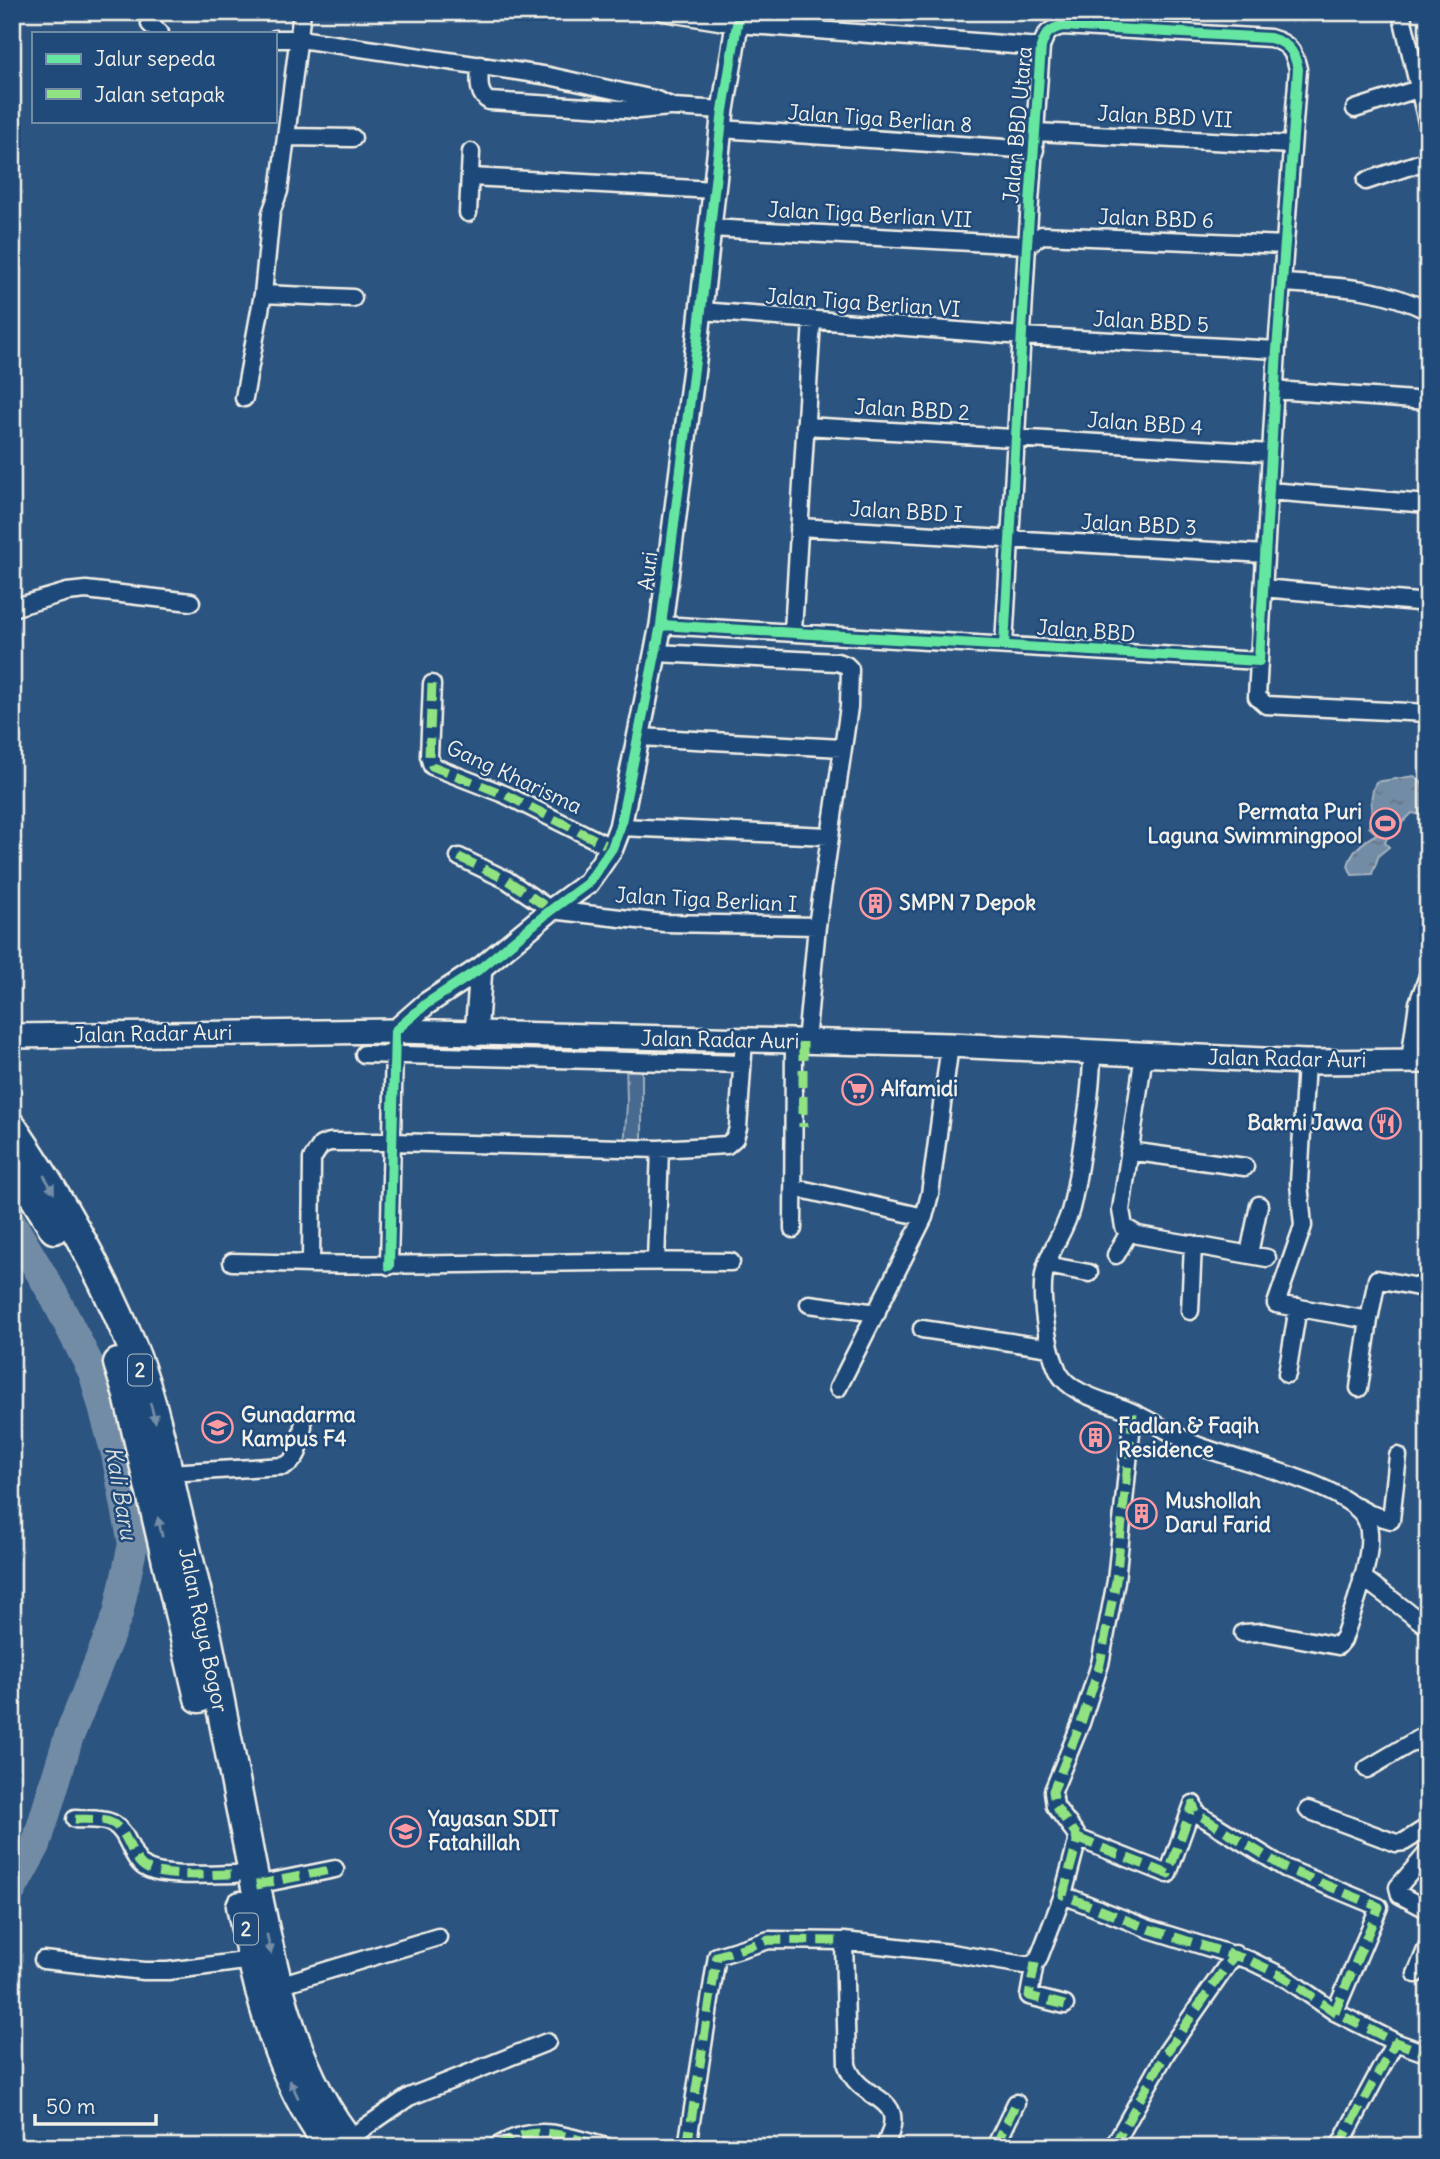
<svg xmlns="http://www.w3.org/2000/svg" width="1440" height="2159" viewBox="0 0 1440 2159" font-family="Delius,sans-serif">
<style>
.green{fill:#496b90;stroke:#9eaebc;stroke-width:2}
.water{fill:url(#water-ripples);stroke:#a7b4c0;stroke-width:2}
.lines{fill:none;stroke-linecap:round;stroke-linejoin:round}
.river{stroke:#738ca6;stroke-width:30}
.minor-casing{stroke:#f4f1e8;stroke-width:21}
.tertiary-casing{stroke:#f4f1e8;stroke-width:26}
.secondary-casing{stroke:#f4f1e8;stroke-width:28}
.trunk-casing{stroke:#f4f1e8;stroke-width:33}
.minor{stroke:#1f4a7a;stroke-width:16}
.tertiary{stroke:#1f4a7a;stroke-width:21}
.secondary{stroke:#1f4a7a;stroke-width:23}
.trunk{stroke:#1f4a7a;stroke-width:28}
.quiet{stroke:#91e382;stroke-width:9;stroke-dasharray:18 9;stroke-linecap:butt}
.cycleway-casing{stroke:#1f4a7a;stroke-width:15}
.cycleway{stroke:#66e7a1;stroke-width:10}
.oneway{fill:#748da6}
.labels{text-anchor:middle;stroke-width:5;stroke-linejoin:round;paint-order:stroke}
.shield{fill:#1f4a7a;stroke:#b4bfc7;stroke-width:2}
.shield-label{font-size:19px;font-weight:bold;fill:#f4f1e8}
.street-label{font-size:21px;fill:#f4f1e8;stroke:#1f4a7a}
.poi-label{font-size:21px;font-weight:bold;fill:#f4f1e8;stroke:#1f4a7a;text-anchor:start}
.water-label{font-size:23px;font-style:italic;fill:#dadddb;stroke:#1f4a7a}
</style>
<defs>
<pattern id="water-ripples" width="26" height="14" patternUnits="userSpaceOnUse" patternTransform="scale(1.75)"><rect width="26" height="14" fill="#738ca6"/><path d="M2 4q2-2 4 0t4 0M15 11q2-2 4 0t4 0" fill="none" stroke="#647484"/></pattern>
</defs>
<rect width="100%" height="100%" fill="#2c5481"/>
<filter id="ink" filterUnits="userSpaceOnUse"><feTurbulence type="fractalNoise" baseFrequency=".0143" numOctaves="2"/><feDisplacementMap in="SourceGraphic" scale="14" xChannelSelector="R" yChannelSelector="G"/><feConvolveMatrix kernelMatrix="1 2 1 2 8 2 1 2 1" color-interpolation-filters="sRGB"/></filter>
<g filter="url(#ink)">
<path class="green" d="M395 1031 744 1040 742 1064 642 1062V1149L624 1148 627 1104 626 1061 394 1055Z"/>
<path class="water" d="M1414 776 1428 787V816L1412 813 1399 826 1400 831 1387 838 1385 843 1389 847 1379 855 1372 874 1352 875 1348 866C1352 850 1363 841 1377 834L1369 827C1375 808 1367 802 1376 782Z"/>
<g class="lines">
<path class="river" d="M12 1224 53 1294 94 1374 116 1454 133 1544 118 1614 68 1739 36 1845 12 1889"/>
<defs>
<path id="minor" d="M149 12 150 24 160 33
M663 12 737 24 1041 47
M1401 12 1428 126
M275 39H300L549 76 654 99 673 107 723 110
M480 65C480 77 476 94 489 101L638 110 670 107
M1355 109 1418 89
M721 129 1035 150
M1036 132 1292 145
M286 137 353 138
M471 177 714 190
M1366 181 1428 160
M468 213 471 152
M710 228 1027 245 1042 235 1285 245
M1284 283C1334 286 1382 287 1428 311
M263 294 353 298
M701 311 1022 336 1277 350
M1275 390 1428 401
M244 398 263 294 271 213 279 191 302 12
M805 426 1271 453
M1269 491 1428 504
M799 527 1265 554
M1263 588 1428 603
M12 608 67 592 86 590 191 602
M661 625 1259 661 1277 350 1298 69C1294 50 1288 43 1270 38L1063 26C1049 29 1045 34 1041 47L1027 245 1004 645
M793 631 812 321
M656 653 837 662 846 665 850 669 849 707 817 926 806 1042
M1259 661 1257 697 1266 705 1428 713
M432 684 429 756 432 766 506 795 612 848
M640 737 842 748
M620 827 829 836
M459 857 507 880 551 910 664 923 817 926
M1092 1051C1092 1084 1087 1114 1082 1146 1079 1167 1076 1188 1071 1208 1066 1229 1052 1246 1046 1266 1038 1291 1047 1347 1058 1371 1068 1393 1104 1401 1125 1409 1150 1419 1172 1435 1196 1445 1233 1460 1354 1486 1367 1522 1377 1550 1352 1612 1343 1640L1338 1646 1264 1632 1243 1633
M364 1054 742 1064
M1144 1054 1121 1210 1124 1227 1138 1235 1267 1258
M1410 1060 1418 1003 1428 976
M1306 1062 1299 1183 1303 1226 1276 1304 1369 1320 1377 1279 1428 1289
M1129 1151 1245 1167
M805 1190 924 1217
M793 1229 794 1041
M1249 1254 1259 1205
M1116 1255 1129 1232
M656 1261 660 1149
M232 1262 311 1264 312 1159 321 1145 330 1142H391L658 1149 727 1145 735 1138 738 1128 744 1040
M311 1264C451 1267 591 1259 731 1262
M1046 1265 1089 1273
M389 1266 394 1048
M809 1304 877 1313
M1190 1311 1193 1244
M922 1329 1050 1348
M1287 1374 1298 1307
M838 1388 924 1217 930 1194 950 1045
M1359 1388 1369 1320
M168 1473 284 1466C301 1459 300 1442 303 1426
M1357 1507 1370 1514 1391 1520 1398 1456
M1362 1577 1428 1627
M1367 1769 1428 1733
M1308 1810 1396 1843 1404 1842 1423 1830
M75 1819C86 1820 102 1818 112 1823 130 1832 130 1861 148 1869 167 1878 213 1874 235 1874
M1077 1838 1168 1874 1193 1804 1196 1813 1285 1868 1379 1907 1335 2012
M1428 1852 1398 1887 1400 1895 1428 1910
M256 1885 335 1869
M1063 1895 1149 1929 1249 1960 1284 1977 1335 2012 1395 2042 1428 2054
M844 1941 847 2065C860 2106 913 2091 884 2147
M43 1960 144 1971H168L252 1960
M1035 1963 1029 1996 1065 2005
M1416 1974 1428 1945
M279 1985 438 1937
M348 2139 409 2097 547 2042
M496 2147C537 2122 563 2136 607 2147
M687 2147 717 1956 769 1940 844 1941 951 1953 1024 1965H1031L1038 1960 1063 1895 1077 1842 1076 1834 1055 1806 1053 1791 1081 1723 1100 1664 1116 1581 1133 1413
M995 2147 1016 2103
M1113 2147 1166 2053 1235 1954
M1339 2147 1395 2042"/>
<path id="tertiary" d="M395 1031 426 1004 481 968 551 910 588 883 612 848 620 827 661 625 698 337 723 110 739 12
M476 1035 481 968"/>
<path id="secondary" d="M12 1036 395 1031 950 1045 1306 1062 1428 1061"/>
<path id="trunk" d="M12 1127C62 1201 106 1278 138 1362 154 1406 164 1453 174 1499 185 1545 197 1591 207 1637 223 1714 237 1791 252 1868 272 1963 290 2071 354 2147
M12 1161 54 1229
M118 1363 128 1395 199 1698
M241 1906C259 1993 276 2074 330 2147"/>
</defs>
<use href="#minor" class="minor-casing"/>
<use href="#tertiary" class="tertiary-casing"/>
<use href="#secondary" class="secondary-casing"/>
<use href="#trunk" class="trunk-casing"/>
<use href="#minor" class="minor"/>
<use href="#tertiary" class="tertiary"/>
<use href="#secondary" class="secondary"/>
<use href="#trunk" class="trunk"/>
<path class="quiet" d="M432 684 429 756 432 766 506 795 612 848
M459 857 507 880 551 910
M803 1042V1127
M1133 1413 1116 1581 1100 1664 1081 1723 1053 1791 1055 1806 1076 1834 1077 1842 1063 1895 1149 1929 1249 1960 1284 1977 1335 2012 1395 2042 1428 2054
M75 1819C86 1820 102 1818 112 1823 130 1832 130 1861 148 1869 167 1878 213 1874 235 1874
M1077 1838 1168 1874 1193 1804 1196 1813 1285 1868 1379 1907 1335 2012
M256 1885 335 1869
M1035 1963 1029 1996 1065 2005
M496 2147C537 2122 563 2136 607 2147
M687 2147 717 1956 769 1940 844 1941
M995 2147 1016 2103
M1113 2147 1166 2053 1235 1954
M1339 2147 1395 2042"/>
<defs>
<path id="cycleway" d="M661 625 1259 661 1277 350 1298 69C1294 50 1288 43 1270 38L1063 26C1049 29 1045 34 1041 47L1027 245 1004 645
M389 1266 395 1031 426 1004 481 968 551 910 588 883 612 848 620 827 661 625 698 337 723 110 739 12"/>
</defs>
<use href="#cycleway" class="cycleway-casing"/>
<use href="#cycleway" class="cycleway"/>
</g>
<defs><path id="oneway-solid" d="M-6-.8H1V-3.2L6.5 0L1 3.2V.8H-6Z" transform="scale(1.75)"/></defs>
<g class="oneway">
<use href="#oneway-solid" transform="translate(49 1184) rotate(59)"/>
<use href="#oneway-solid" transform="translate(153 1413) rotate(75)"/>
<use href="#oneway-solid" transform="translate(160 1527) rotate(-103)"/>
<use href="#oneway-solid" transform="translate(269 1944) rotate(78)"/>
<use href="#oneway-solid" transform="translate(294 2089) rotate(-115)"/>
</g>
</g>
<defs>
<symbol id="stadium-ring" viewBox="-11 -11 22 22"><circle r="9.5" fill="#1f4a7a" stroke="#ff9aa2" stroke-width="1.5"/><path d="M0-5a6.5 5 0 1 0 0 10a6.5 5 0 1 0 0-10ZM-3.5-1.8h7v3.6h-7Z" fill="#ff9aa2"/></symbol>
<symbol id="building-ring" viewBox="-11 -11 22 22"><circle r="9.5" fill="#1f4a7a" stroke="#ff9aa2" stroke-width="1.5"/><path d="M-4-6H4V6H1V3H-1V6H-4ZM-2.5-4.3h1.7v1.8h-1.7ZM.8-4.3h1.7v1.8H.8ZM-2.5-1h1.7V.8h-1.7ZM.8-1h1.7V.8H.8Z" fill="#ff9aa2"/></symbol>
<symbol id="supermarket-ring" viewBox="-11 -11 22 22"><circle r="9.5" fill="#1f4a7a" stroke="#ff9aa2" stroke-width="1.5"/><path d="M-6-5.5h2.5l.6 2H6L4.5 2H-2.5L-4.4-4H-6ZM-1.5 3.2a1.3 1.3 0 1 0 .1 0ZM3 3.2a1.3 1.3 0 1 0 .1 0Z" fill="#ff9aa2"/></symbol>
<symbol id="restaurant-ring" viewBox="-11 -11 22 22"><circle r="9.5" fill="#1f4a7a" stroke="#ff9aa2" stroke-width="1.5"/><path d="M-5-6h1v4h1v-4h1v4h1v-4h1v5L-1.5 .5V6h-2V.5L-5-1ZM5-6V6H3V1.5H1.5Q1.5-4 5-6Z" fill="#ff9aa2"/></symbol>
<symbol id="university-ring" viewBox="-11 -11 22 22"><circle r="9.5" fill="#1f4a7a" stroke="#ff9aa2" stroke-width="1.5"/><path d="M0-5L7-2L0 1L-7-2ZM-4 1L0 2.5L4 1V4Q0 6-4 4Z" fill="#ff9aa2"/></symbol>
<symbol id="school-ring" viewBox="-11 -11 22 22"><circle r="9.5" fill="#1f4a7a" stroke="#ff9aa2" stroke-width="1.5"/><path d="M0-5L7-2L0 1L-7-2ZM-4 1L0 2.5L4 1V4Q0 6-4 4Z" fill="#ff9aa2"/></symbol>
</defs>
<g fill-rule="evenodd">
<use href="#stadium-ring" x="1368" y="806" width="35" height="35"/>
<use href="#building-ring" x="858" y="886" width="35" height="35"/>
<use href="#supermarket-ring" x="840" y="1072" width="35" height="35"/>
<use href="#restaurant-ring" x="1368" y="1106" width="35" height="35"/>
<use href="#university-ring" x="200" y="1410" width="35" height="35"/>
<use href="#building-ring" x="1078" y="1420" width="35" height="35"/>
<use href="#building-ring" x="1124" y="1496" width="35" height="35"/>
<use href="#school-ring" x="388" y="1814" width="35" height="35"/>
</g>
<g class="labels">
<g class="shield">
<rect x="128" y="1354.5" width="24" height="31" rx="5"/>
<rect x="234" y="1913.5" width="24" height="31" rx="5"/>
</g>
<g class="shield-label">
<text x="140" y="1377">2</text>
<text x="246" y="1936">2</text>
</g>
<g class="street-label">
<text transform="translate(1165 117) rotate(3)" y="7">Jalan BBD VII</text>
<text transform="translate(880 119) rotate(4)" y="7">Jalan Tiga Berlian 8</text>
<text transform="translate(1018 125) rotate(-85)" y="7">Jalan BBD Utara</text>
<text transform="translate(870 215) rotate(3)" y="7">Jalan Tiga Berlian VII</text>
<text transform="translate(1156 219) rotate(2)" y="7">Jalan BBD 6</text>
<text transform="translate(863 303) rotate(4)" y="7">Jalan Tiga Berlian VI</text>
<text transform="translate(1151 322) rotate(3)" y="7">Jalan BBD 5</text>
<text transform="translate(912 410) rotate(3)" y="7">Jalan BBD 2</text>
<text transform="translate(1145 424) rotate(4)" y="7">Jalan BBD 4</text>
<text transform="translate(906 512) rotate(3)" y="7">Jalan BBD I</text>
<text transform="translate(1139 525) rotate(3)" y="7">Jalan BBD 3</text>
<text transform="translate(648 571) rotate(-83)" y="7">Auri</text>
<text transform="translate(1086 631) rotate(4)" y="7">Jalan BBD</text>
<text transform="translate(514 777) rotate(25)" y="7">Gang Kharisma</text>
<text transform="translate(706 900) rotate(3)" y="7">Jalan Tiga Berlian I</text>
<text transform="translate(153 1034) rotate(-1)" y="7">Jalan Radar Auri</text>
<text transform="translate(720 1040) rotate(1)" y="7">Jalan Radar Auri</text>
<text transform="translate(1287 1059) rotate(1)" y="7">Jalan Radar Auri</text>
<text transform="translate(203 1630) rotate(78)" y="7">Jalan Raya Bogor</text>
</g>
<g class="poi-label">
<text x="1362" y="819" text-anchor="end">Permata Puri<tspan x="1362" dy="24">Laguna Swimmingpool</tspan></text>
<text x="899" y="910">SMPN 7 Depok</text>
<text x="881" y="1096">Alfamidi</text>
<text x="1363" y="1130" text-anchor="end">Bakmi Jawa</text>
<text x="241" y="1422">Gunadarma<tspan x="241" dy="24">Kampus F4</tspan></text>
<text x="1118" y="1433">Fadlan &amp; Faqih<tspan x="1118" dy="24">Residence</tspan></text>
<text x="1165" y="1508">Mushollah<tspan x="1165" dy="24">Darul Farid</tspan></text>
<text x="428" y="1826">Yayasan SDIT<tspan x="428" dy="24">Fatahillah</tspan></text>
</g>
<g class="water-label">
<text transform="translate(121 1493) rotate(80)" y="8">Kali Baru</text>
</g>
</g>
<rect width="1440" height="2159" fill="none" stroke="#1f4a7a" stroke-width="42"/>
<rect x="21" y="21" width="1398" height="2117" fill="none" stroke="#f4f1e8" stroke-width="2.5" filter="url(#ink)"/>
<rect x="32" y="32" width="245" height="91" fill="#1f4a7a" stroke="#748da6" stroke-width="2"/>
<rect x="46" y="54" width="35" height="10" fill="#66e7a1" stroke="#748da6" stroke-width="2"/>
<text x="94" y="66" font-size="21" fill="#f4f1e8">Jalur sepeda</text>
<rect x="46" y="89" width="35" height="10" fill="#91e382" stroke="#748da6" stroke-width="2"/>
<text x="94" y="102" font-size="21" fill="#f4f1e8">Jalan setapak</text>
<path d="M35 2114v10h121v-10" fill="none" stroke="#f4f1e8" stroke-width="3.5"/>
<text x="46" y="2114" font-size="21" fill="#f4f1e8" stroke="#1f4a7a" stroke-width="5" paint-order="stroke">50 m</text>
</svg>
